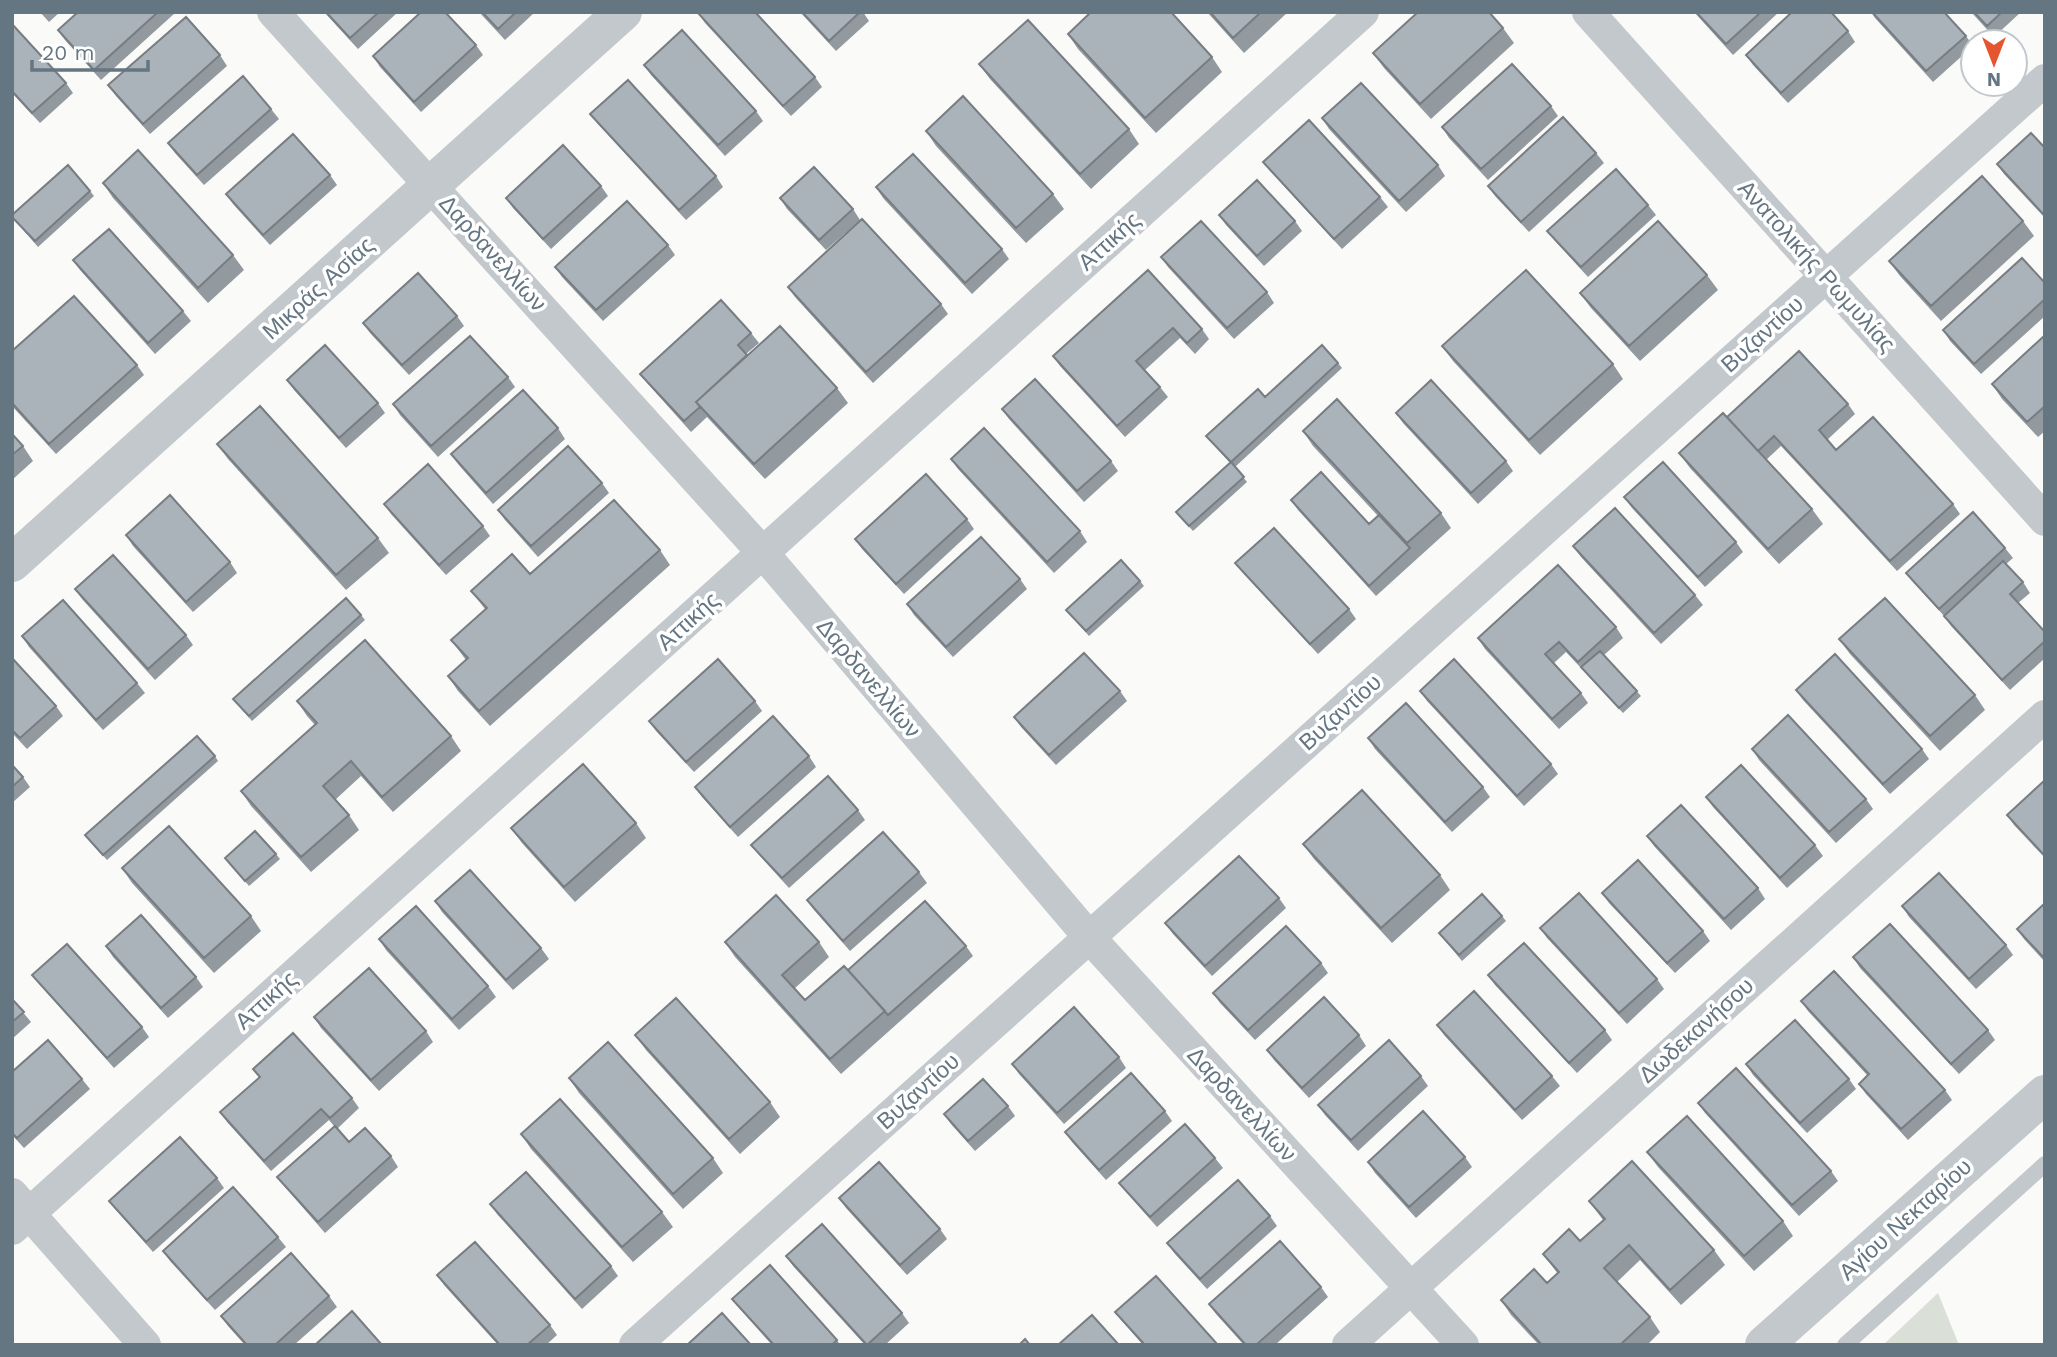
<svg xmlns="http://www.w3.org/2000/svg" width="2057" height="1357" viewBox="0 0 2057 1357" font-family="'Work Sans',sans-serif">
<style>
.green{fill:#dadfd7}
.lines{fill:none;stroke-linecap:round;stroke-linejoin:round}
.service{stroke:#c3c8cc;stroke-width:16}
.minor{stroke:#c3c8cc;stroke-width:32}
.tertiary{stroke:#c3c8cc;stroke-width:38}
.wall{fill:#929a9f}
.building{fill:#aab3b9;stroke:#777d82;stroke-width:2}
.labels{text-anchor:middle;stroke-width:7;stroke-linejoin:round;paint-order:stroke}
.street-label{font-size:23px;fill:#657683;stroke:#fff}
</style>
<rect width="100%" height="100%" fill="#fafaf8"/>
<path class="green" d="M1938 1293 1959 1345H1883Z"/>
<g class="lines">
<path class="service" d="M1845 1345 2045 1164"/>
<path class="minor" d="M273 12 763 553 1089 937 1463 1345
M1588 12 2045 520
M12 1194 145 1345
M12 1229 1363 12
M635 1345 2045 80
M1348 1345 2045 716"/>
<path class="tertiary" d="M12 563 623 12
M1764 1345 2045 1094"/>
</g>
<path class="wall" d="M40 12H60L49 22Z
M78 12H175V13L101 80 65 40 58 30Z
M324 12H398L358 49Z
M479 12H535L505 40Z
M800 12H863L869 21 836 51Z
M1207 12H1288L1244 53Z
M1694 12H1779L1733 55Z
M1871 12H1944L1966 36 1973 46 1933 82 1875 18Z
M1971 12H2021L1994 37Z
M698 13 815 77 822 87 791 116 705 23Z
M12 24 66 83 73 93 40 123 12 93Z
M1503 28 1514 43 1431 119 1384 68 1373 53Z
M1848 31 1855 42 1788 103 1753 65 1746 55Z
M1068 34 1212 57 1222 72 1156 133 1078 49Z
M476 45 483 55 421 112 380 67 373 56Z
M220 55 227 66 150 134 116 96 108 85Z
M979 64 1129 129 1139 144 1091 189 990 79Z
M644 65 756 111 763 121 725 156 651 75Z
M1551 106 1558 116 1488 180 1449 138 1442 127Z
M271 109 279 119 204 185 175 153 168 143Z
M590 114 716 176 723 187 686 220 598 124Z
M1322 118 1438 165 1445 176 1406 212 1329 129Z
M926 131 1053 194 1064 209 1026 243 936 146Z
M2045 148V218L2004 174 1997 164Z
M1596 153 1604 163 1529 232 1495 196 1488 186Z
M1263 162 1380 197 1388 207 1342 249 1271 172Z
M330 175 337 185 270 245 233 204 226 194Z
M103 183 233 255 244 270 208 303 113 198Z
M601 186 608 196 551 249 513 208 506 198Z
M876 187 1002 249 1009 259 972 294 883 198Z
M90 191 94 196 38 247 12 217Z
M780 198 853 209 860 220 826 250 787 209Z
M1648 205 1656 215 1588 277 1555 241 1547 231Z
M1219 215 1295 221 1302 231 1264 266 1226 225Z
M2023 221 2034 236 1941 321 1900 276 1889 261Z
M668 245 675 255 603 321 562 277 555 267Z
M1161 257 1267 292 1274 303 1234 339 1168 267Z
M73 260 183 311 191 321 155 354 80 270Z
M1148 270 1202 329 1209 339 1195 354 1180 338 1145 370 1160 387 1168 397 1125 437 1060 366 1053 356Z
M1707 275 1718 290 1640 361 1591 308 1580 293Z
M2045 283V316L1981 374 1950 341 1943 330Z
M788 287 941 304 948 314 873 383 795 297Z
M457 316 464 326 409 375 370 333 363 323Z
M751 333 759 343 746 354 837 388 848 403 765 479 707 417 691 432 648 384 640 374Z
M2045 335V431L2038 437 2002 399 1992 384Z
M1442 346 1613 364 1623 379 1540 455 1453 361Z
M12 351 137 365 144 375 56 454 12 406Z
M1338 363 1342 368 1235 467 1247 482 1193 531 1176 512 1230 463 1206 436 1265 397Z
M508 377 515 387 438 457 400 415 393 404Z
M287 380 378 403 385 413 346 448 294 390Z
M1848 404 1855 414 1827 440 1836 450 1953 504 1960 514 1897 571 1781 446 1766 460 1812 509 1823 524 1779 564 1690 468 1679 453 1727 417Z
M1002 409 1111 461 1118 471 1084 502 1009 419Z
M1396 413 1506 461 1513 471 1478 504 1403 423Z
M558 428 565 439 493 504 458 464 451 454Z
M1303 431 1441 513 1451 528 1376 596 1298 510 1291 500 1369 524 1378 516 1313 446Z
M12 434 23 446 33 461 12 480Z
M217 444 378 538 389 553 346 590 228 459Z
M951 459 1080 531 1087 542 1054 573 958 469Z
M602 483 609 493 538 557 505 520 498 510Z
M1624 497 1736 542 1743 552 1705 587 1632 508Z
M384 504 483 526 490 536 446 575 391 514Z
M967 519 974 529 904 594 862 549 855 539Z
M126 535 230 562 237 573 193 612 133 546Z
M1573 546 1695 595 1703 605 1661 644 1581 557Z
M2005 548 2013 558 2006 564 2023 582 2030 593 2018 603 2045 632V658L2010 690 1951 626 1945 617 1914 583 1906 573Z
M660 550 670 565 490 726 458 691 448 676 466 660 451 640 485 609 471 591 530 574Z
M1235 563 1349 609 1356 619 1318 654 1243 573Z
M1020 579 1027 589 953 657 914 615 907 604Z
M1140 581 1144 586 1089 636 1066 610Z
M75 589 186 635 193 645 155 680 82 599Z
M361 615 365 620 252 721 233 699Z
M1616 627 1623 638 1604 655 1641 696 1623 713 1566 652 1554 663 1581 693 1588 703 1559 729 1485 649 1478 638Z
M22 636 137 683 145 693 103 730 29 647Z
M1839 639 1975 695 1985 710 1940 751 1850 654Z
M12 658 56 706 63 716 27 749 12 733Z
M1796 690 1922 749 1929 759 1890 794 1803 700Z
M1120 691 1127 701 1056 765 1021 727 1014 717Z
M1420 691 1551 764 1558 774 1524 806 1427 701Z
M297 701 451 736 461 751 393 812 361 776 335 800 349 815 359 830 311 872 251 806 241 791 315 725 307 716Z
M755 701 762 711 694 772 656 731 649 721Z
M1368 738 1483 787 1490 797 1452 832 1375 749Z
M1752 749 1866 799 1873 809 1836 843 1759 760Z
M215 756 218 761 107 860 85 835Z
M809 756 816 767 738 837 702 797 695 787Z
M12 765 23 777 30 787 12 803Z
M2045 780V858L2014 825 2007 815Z
M1706 797 1815 845 1823 856 1787 888 1713 807Z
M858 810 865 820 789 888 759 855 751 845Z
M636 823 646 838 575 902 522 843 511 828Z
M1647 836 1758 888 1765 899 1731 930 1654 846Z
M1303 844 1440 875 1450 890 1392 943 1314 859Z
M276 854 280 859 249 886 225 858Z
M122 868 251 916 261 931 214 973 132 883Z
M919 872 927 883 850 951 814 910 807 900Z
M1602 893 1703 931 1710 941 1675 973 1609 903Z
M1279 898 1286 908 1212 976 1173 934 1165 923Z
M435 901 541 948 549 959 513 990 442 912Z
M2045 903V962L2024 939 2017 929Z
M1902 906 2006 945 2013 955 1976 989 1909 917Z
M1502 916 1506 921 1462 961 1439 933Z
M1540 928 1657 979 1664 989 1627 1024 1547 938Z
M379 939 488 986 496 997 459 1030 386 950Z
M725 942H819L829 957 794 989 805 1000 848 970 966 946 973 956 841 1074 735 957Z
M106 946 196 977 203 987 168 1018 113 957Z
M1853 957 1988 1030 1995 1040 1959 1074 1860 968Z
M1321 963 1328 973 1255 1040 1220 1003 1213 993Z
M32 975 142 1027 149 1037 114 1068 40 985Z
M1488 975 1605 1030 1612 1040 1577 1073 1495 985Z
M12 999 31 1022 12 1039Z
M1801 1001 1945 1090 1952 1100 1908 1140 1866 1094 1859 1084 1867 1075 1808 1011Z
M314 1017 426 1031 433 1042 379 1091 321 1028Z
M1437 1025 1552 1076 1560 1086 1522 1120 1444 1035Z
M635 1035 770 1102 780 1117 740 1154 646 1050Z
M1359 1035 1366 1046 1309 1098 1274 1060 1267 1050Z
M1119 1057 1126 1068 1064 1124 1019 1074 1012 1064Z
M1746 1064 1849 1079 1856 1089 1807 1133 1753 1075Z
M253 1069 352 1098 359 1108 337 1129 349 1142 391 1156 398 1167 325 1233 285 1187 277 1177 334 1126 329 1120 271 1171 227 1122 220 1112 259 1077Z
M12 1072 82 1079 90 1089 24 1148 12 1135Z
M1421 1076 1428 1086 1358 1151 1325 1115 1318 1105Z
M569 1078 713 1158 723 1173 683 1209 579 1093Z
M1698 1103 1831 1171 1838 1181 1799 1216 1705 1113Z
M1008 1106 1015 1116 975 1151 951 1124 944 1114Z
M1165 1111 1172 1121 1106 1180 1072 1142 1065 1132Z
M521 1134 662 1212 673 1227 633 1262 531 1149Z
M1647 1152 1783 1221 1793 1236 1754 1271 1658 1167Z
M1465 1157 1472 1167 1416 1218 1375 1173 1368 1162Z
M1215 1158 1223 1168 1157 1227 1127 1193 1119 1183Z
M217 1178 224 1188 153 1252 117 1211 109 1201Z
M839 1198 940 1229 947 1239 907 1275 846 1208Z
M1589 1201 1714 1250 1725 1265 1681 1305 1640 1260 1617 1282 1650 1317 1660 1332 1647 1345H1539L1511 1315 1501 1300 1547 1283 1558 1274 1543 1254 1580 1241 1603 1220Z
M490 1204 611 1266 618 1276 582 1309 497 1214Z
M1270 1216 1277 1226 1207 1289 1175 1254 1167 1243Z
M278 1237 286 1247 215 1310 170 1261 163 1251Z
M786 1256 902 1313 909 1323 885 1345H865L793 1266Z
M437 1275 550 1325 557 1335 546 1345H498L444 1285Z
M1321 1287 1328 1297 1275 1345H1244L1216 1314 1209 1304Z
M329 1296 337 1307 294 1345H245L228 1326 221 1316Z
M732 1299 837 1340 840 1345H772L740 1309Z
M1115 1312 1218 1345H1143L1123 1322Z"/>
<path class="building" d="M78 12H158L94 70 58 30Z
M326 12H379L350 38Z
M421 12H445L476 45 414 102 373 56Z
M482 12H516L498 29Z
M755 12 815 77 783 106 698 13Z
M802 12H860L829 41Z
M1091 12H1171L1212 57 1145 118 1068 34Z
M1210 12H1261L1233 38Z
M1418 12H1489L1503 28 1420 104 1373 53Z
M1696 12H1761L1726 44Z
M1792 12H1831L1848 31 1781 93 1746 55Z
M1872 12H1944L1966 36 1926 71Z
M1974 12H2002L1987 26Z
M186 17 220 55 143 124 108 85Z
M1028 20 1129 129 1080 174 979 64Z
M12 24 66 83 32 113 12 91Z
M682 30 756 111 718 145 644 65Z
M1512 64 1551 106 1481 169 1442 127Z
M243 76 271 109 197 175 168 143Z
M628 80 716 176 679 210 590 114Z
M1361 83 1438 165 1399 201 1322 118Z
M963 96 1053 194 1016 228 926 131Z
M1563 117 1596 153 1521 222 1488 186Z
M1309 120 1380 197 1334 239 1263 162Z
M2031 133 2045 148V216L1997 164Z
M293 134 330 175 263 235 226 194Z
M563 145 601 186 543 239 506 198Z
M138 150 233 255 198 288 103 183Z
M913 154 1002 249 965 283 876 187Z
M68 165 90 191 35 241 12 217V215Z
M814 167 853 209 819 240 780 198Z
M1616 169 1648 205 1581 267 1547 231Z
M1982 176 2023 221 1931 306 1889 261Z
M1257 180 1295 221 1257 256 1219 215Z
M627 201 668 245 596 310 555 267Z
M862 219 941 304 866 372 788 287Z
M1201 221 1267 292 1227 328 1161 257Z
M1658 221 1707 275 1629 346 1580 293Z
M109 229 183 311 148 343 73 260Z
M2022 258 2045 283V299L1974 364 1943 330Z
M1148 270 1202 329 1187 343 1173 328 1136 361 1160 387 1117 426 1053 356Z
M1526 270 1613 364 1529 440 1442 346Z
M418 273 457 316 402 365 363 323Z
M74 296 137 365 49 444 12 403V351Z
M721 300 751 333 738 345 747 355 696 402 700 407 684 421 640 374Z
M780 326 837 388 754 464 696 402Z
M2045 335V406L2027 422 1992 384Z
M470 336 508 377 431 446 393 404Z
M325 345 378 403 339 438 287 380Z
M1322 345 1338 363 1231 462 1206 436 1258 389 1265 397Z
M1799 351 1848 404 1819 430 1836 450 1873 417 1953 504 1890 561 1774 436 1758 451 1727 417Z
M1035 379 1111 461 1077 491 1002 409Z
M1431 380 1506 461 1471 493 1396 413Z
M523 390 558 428 486 493 451 454Z
M1337 399 1441 513 1407 543 1303 431Z
M260 406 378 538 336 575 217 444Z
M1723 413 1812 509 1768 549 1679 453Z
M984 428 1080 531 1047 562 951 459Z
M12 434 23 446 12 455Z
M568 446 602 483 531 546 498 510Z
M1231 462 1244 477 1189 526 1176 512Z
M1663 462 1736 542 1698 577 1624 497Z
M428 464 483 526 439 565 384 504Z
M1321 472 1369 524 1379 515 1410 548 1369 586 1291 500Z
M926 474 967 519 896 584 855 539Z
M170 495 230 562 186 602 126 535Z
M614 500 660 550 479 711 448 676 468 658 451 640 487 608 471 591 512 554 530 574Z
M1615 508 1695 595 1654 633 1573 546Z
M1973 512 2005 548 1939 609 1906 573Z
M1274 528 1349 609 1310 644 1235 563Z
M981 537 1020 579 946 647 907 604Z
M113 555 186 635 148 669 75 589Z
M1121 560 1140 581 1086 631 1066 610Z
M2003 561 2023 582 2010 594 2045 632V641L2002 680 1944 616Z
M1558 565 1616 627 1578 662 1559 642 1545 654 1581 693 1552 719 1478 638Z
M346 598 361 615 249 716 233 699Z
M1885 598 1975 695 1930 736 1839 639Z
M63 600 137 683 96 720 22 636Z
M365 640 451 736 382 797 351 761 323 786 349 815 301 857 241 791 317 723 297 701Z
M1600 651 1637 691 1619 708 1581 667Z
M1084 653 1120 691 1049 755 1014 717Z
M1835 654 1922 749 1883 784 1796 690Z
M12 658 56 706 20 738 12 730Z
M718 659 755 701 686 762 649 721Z
M1454 659 1551 764 1517 796 1420 691Z
M1406 703 1483 787 1445 822 1368 738Z
M1788 715 1866 799 1829 832 1752 749Z
M773 716 809 756 730 827 695 787Z
M197 736 215 756 103 855 85 835Z
M583 764 636 823 564 887 511 828Z
M12 765 23 777 12 787Z
M1741 765 1815 845 1780 878 1706 797Z
M828 776 858 810 782 878 751 845Z
M2045 780V856L2007 815Z
M1362 790 1440 875 1381 928 1303 844Z
M1681 805 1758 888 1724 919 1647 836Z
M169 826 251 916 204 958 122 868Z
M255 831 276 854 245 881 225 858Z
M883 832 919 872 843 941 807 900Z
M1239 856 1279 898 1205 966 1165 923Z
M1638 860 1703 931 1667 963 1602 893Z
M470 870 541 948 506 980 435 901Z
M1939 873 2006 945 1969 979 1902 906Z
M1579 893 1657 979 1619 1013 1540 928Z
M1482 894 1502 916 1459 955 1439 933Z
M776 895 819 942 782 975 805 1000 844 966 885 1011 830 1059 725 942Z
M925 901 966 946 888 1015 848 970Z
M2045 903V959L2017 929Z
M416 906 488 986 452 1019 379 939Z
M141 915 196 977 161 1008 106 946Z
M1890 924 1988 1030 1951 1064 1853 957Z
M1286 926 1321 963 1248 1030 1213 993Z
M1524 943 1605 1030 1569 1063 1488 975Z
M67 944 142 1027 107 1058 32 975Z
M369 968 426 1031 371 1080 314 1017Z
M1834 971 1945 1090 1901 1129 1859 1084 1869 1074 1801 1001Z
M1474 991 1552 1076 1515 1110 1437 1025Z
M1324 997 1359 1035 1302 1088 1267 1050Z
M676 998 770 1102 729 1139 635 1035Z
M12 999 24 1012 12 1022Z
M1074 1007 1119 1057 1057 1113 1012 1064Z
M1795 1020 1849 1079 1800 1123 1746 1064Z
M293 1033 352 1098 330 1118 321 1109 264 1161 220 1112 260 1077 253 1069Z
M48 1040 82 1079 17 1138 12 1133V1072Z
M1389 1040 1421 1076 1351 1140 1318 1105Z
M608 1042 713 1158 673 1194 569 1078Z
M1736 1068 1831 1171 1792 1205 1698 1103Z
M1131 1073 1165 1111 1099 1170 1065 1132Z
M983 1079 1008 1106 968 1141 944 1114Z
M560 1099 662 1212 622 1247 521 1134Z
M1423 1111 1465 1157 1409 1207 1368 1162Z
M1687 1116 1783 1221 1744 1256 1647 1152Z
M1185 1124 1215 1158 1150 1217 1119 1183Z
M335 1126 349 1142 365 1128 391 1156 318 1222 277 1177Z
M180 1137 217 1178 146 1242 109 1201Z
M1632 1161 1714 1250 1670 1290 1629 1245 1604 1268 1650 1317 1620 1345H1542L1501 1300 1534 1269 1547 1283 1559 1272 1543 1254 1569 1229 1580 1241 1605 1219 1589 1201Z
M879 1162 940 1229 900 1265 839 1198Z
M526 1172 611 1266 575 1299 490 1204Z
M1238 1180 1270 1216 1200 1279 1167 1243Z
M233 1187 278 1237 207 1300 163 1251Z
M822 1224 902 1313 867 1345 786 1256Z
M1280 1241 1321 1287 1256 1345H1246L1209 1304Z
M475 1242 550 1325 527 1345H500L437 1275Z
M291 1253 329 1296 275 1345H247L221 1316Z
M770 1265 837 1340 832 1345H774L732 1299Z
M1156 1276 1218 1345H1145L1115 1312Z
M352 1311 382 1345H315Z
M722 1313 751 1345H687Z
M1092 1315 1119 1345H1058Z
M1025 1339 1030 1345H1019Z"/>
<g class="labels">
<g class="street-label">
<text transform="translate(1109 241) rotate(-42)" y="8">Αττικής</text>
<text transform="translate(493 253) rotate(48)" y="8">Δαρδανελλίων</text>
<text transform="translate(1817 266) rotate(48)" y="8">Ανατολικής Ρωμυλίας</text>
<text transform="translate(318 288) rotate(-42)" y="8">Μικράς Ασίας</text>
<text transform="translate(1762 334) rotate(-42)" y="8">Βυζαντίου</text>
<text transform="translate(688 621) rotate(-42)" y="8">Αττικής</text>
<text transform="translate(869 678) rotate(50)" y="8">Δαρδανελλίων</text>
<text transform="translate(1340 712) rotate(-42)" y="8">Βυζαντίου</text>
<text transform="translate(266 1000) rotate(-42)" y="8">Αττικής</text>
<text transform="translate(1696 1030) rotate(-42)" y="8">Δωδεκανήσου</text>
<text transform="translate(918 1091) rotate(-42)" y="8">Βυζαντίου</text>
<text transform="translate(1242 1104) rotate(47)" y="8">Δαρδανελλίων</text>
<text transform="translate(1905 1219) rotate(-42)" y="8">Αγίου Νεκταρίου</text>
</g>
</g>
<rect width="2057" height="1357" fill="none" stroke="#657683" stroke-width="28"/>
<g transform="translate(1994 63) rotate(180)"><circle r="33" fill="#ffffff" stroke="#c1c8cd" stroke-width="2"/>
<path d="M0-5L12 26L0 18L-12 26Z" fill="#e4572e"/>
<text y="-10" font-size="19" font-weight="bold" text-anchor="middle" fill="#657683">N</text>
</g>
<path d="M32 60v10h116v-10" fill="none" stroke="#657683" stroke-width="3.5"/>
<text x="42" y="60" font-size="21" fill="#657683" stroke="#ffffff" stroke-width="5" paint-order="stroke">20 m</text>
</svg>
